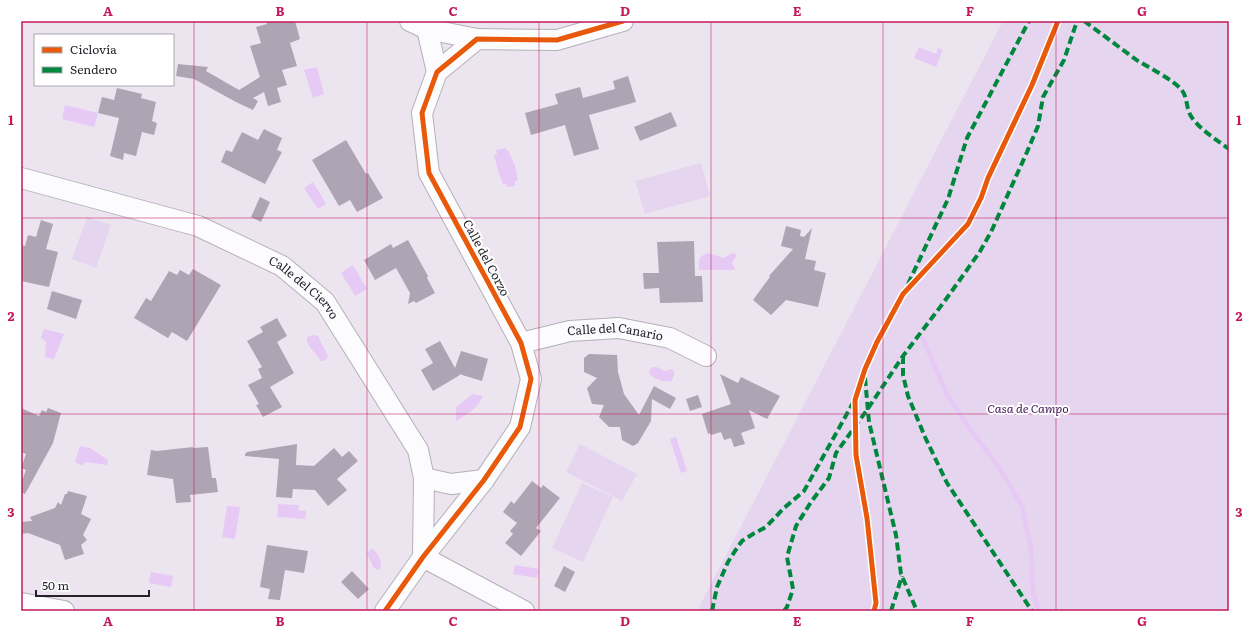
<svg xmlns="http://www.w3.org/2000/svg" width="1250" height="632" viewBox="0 0 1250 632" font-family="Literata,serif">
<style>
.green{fill:#e5d5ee}
.water{fill:#e6c9f5}
.lines{fill:none;stroke-linecap:round;stroke-linejoin:round}
.stream{stroke:#e6c9f5;stroke-width:4.5}
.building{fill:#aea4b3}
.minor-casing{stroke:#b5b0b8;stroke-width:22}
.minor{stroke:#fcfbfd;stroke-width:20}
.quiet{stroke:#00873e;stroke-width:4;stroke-dasharray:8 4;stroke-linecap:butt}
.cycleway-casing{stroke:#fff;stroke-width:8}
.cycleway{stroke:#e8590c;stroke-width:5}
.grid{fill:none;stroke:#c2185b;stroke-width:1;stroke-opacity:0.55}
.labels{text-anchor:middle;stroke-width:4;stroke-linejoin:round;paint-order:stroke}
.street-label{font-size:12px;fill:#27222a;stroke:#fff}
.park-label{font-size:12px;font-style:italic;fill:#481a5c;stroke:#fff}
.neatline{fill:none;stroke:#c2185b;stroke-width:1.5}
.grid-label{font-size:13px;text-anchor:middle;font-weight:bold;fill:#c2185b}
</style>
<rect width="100%" height="100%" fill="#ece5f0"/>
<path class="green" d="M1003 21H1229V611H697Z
M701 163 710 196 645 214 635 181Z
M87 217 111 225 96 268 72 259Z
M580 444 637 474 622 501 566 472Z
M582 483 613 497 583 562 552 548Z"/>
<path class="water" d="M919 47 936 54 938 48 943 50 936 67 914 58Z
M317 67 324 94 313 98 304 70Z
M65 105 98 113 94 127 62 119Z
M506 148V151L508 150 515 166 518 180 515 181V185L511 187H508L506 184H503L498 171 494 155 497 154 496 150Z
M313 182 326 204 318 209 304 188Z
M708 253 724 258 732 253 735 254 737 255 732 263 735 269 733 270H699C698 261 698 256 708 253Z
M353 265 367 289 355 296 341 273Z
M44 329 64 334 54 359 45 357 46 342 41 338Z
M314 335 318 336 328 356C326 360 325 361 321 361L307 343V337Z
M654 367H657L664 371 672 369C675 373 675 376 671 381 662 382 657 380 649 374L651 368Z
M473 394 483 396C478 408 467 414 456 421V407Z
M676 437 687 471 681 473 670 439Z
M80 446 90 448 108 460 107 465 85 462 82 466 75 462Z
M278 504 299 505 298 510 306 511 305 519 277 517Z
M227 506 240 507 235 539 222 537Z
M371 549H373C378 555 383 561 380 569L378 570 373 567C372 562 368 558 367 553Z
M515 565 539 569 537 578 513 574Z
M151 572 173 576 171 587 149 583Z"/>
<g class="lines">
<path class="stream" d="M923 339 947 394 972 432 1001 470 1022 507 1031 548 1033 592 1039 611"/>
</g>
<path class="building" d="M266 21H295L300 39 290 43 297 66 282 70 287 85 277 88 281 102 268 106 264 92 253 98 258 101 253 110 236 102 194 79 176 76 178 64 208 67 206 71 239 90 260 77 250 46 261 43 256 27 267 24Z
M628 76 636 102 589 115 599 149 574 156 565 125 531 135 525 113 558 104 555 94 580 87 583 98 615 89 613 81Z
M117 88 142 94 141 98 156 102 152 121 157 123 154 135 142 132 136 156 124 153 123 160 110 156 119 118 98 113 102 97 114 100Z
M671 112 677 126 640 141 634 127Z
M264 129 282 138 277 150 282 152 265 184 221 162 226 150 232 152 242 132 258 140Z
M346 140 366 174 368 173 383 198 357 212 350 200 339 206 312 160Z
M260 197 270 202 261 222 251 217Z
M41 220 53 224 46 249 58 252 49 287 21 281V245L25 246 28 235 36 237Z
M786 226 801 230 800 236 804 237 812 228 805 259 816 261 814 270 826 273 818 307 786 300 771 315 753 300 770 277 769 276 793 249 781 246Z
M408 240 428 276 427 278 435 293 416 303 414 301 408 304 410 293 396 268 375 280 364 260 391 244 393 248Z
M694 241 695 276H702L703 302 660 303 659 288 644 289 643 273H659L657 242Z
M193 269 221 285 187 341 172 332 168 338 134 318 146 298 151 301 169 271 177 275 180 270 189 275Z
M52 291 82 300 76 319 47 309Z
M277 318 287 336 277 342 294 373 270 387 282 407 263 417 256 405 259 404 248 385 262 378 258 369 262 367 247 341 263 332 260 327Z
M440 341 455 368 461 351 488 359 482 381 459 374 460 375 433 391 421 370 433 363 425 349Z
M589 354 617 355 618 372 624 394 639 415 654 386 676 398 670 409 652 399 651 421 638 443 633 446 622 440 620 427H609L599 417 604 405 592 404 587 388 597 378 584 372V358Z
M720 374 738 383 741 377 780 396 767 419 749 410 755 428 741 433 745 444 734 447 731 438 724 440 721 432 711 435 710 433 708 434 702 414 731 404Z
M698 395 702 407 690 411 686 399Z
M21 408 39 416 42 410 46 412 48 408 61 413 53 443 25 494 21 492V483L26 470 21 468 26 454 21 452Z
M297 444 296 465 314 466 334 448 342 457 349 451 358 461 337 479 347 490 328 506 315 490 293 489 292 498 276 497 279 459 245 456V454L247 452Z
M193 447V448L208 447 212 478H216L218 492 190 495 191 502 176 503 173 479 147 475 151 450 157 451Z
M532 481 541 488 543 485 560 498 536 528 541 531 521 556 505 543 513 534 510 531 517 523 503 512 511 501 514 504Z
M68 491 87 496 81 514 91 519 83 535 87 540 81 545 84 554 65 560 60 545 28 533 21 534V522L32 521 30 517 55 508 58 502 61 505 65 494H67Z
M267 545 308 551 304 573 285 570 280 600 268 599 270 589 260 587Z
M564 566 575 572 565 592 554 586Z
M352 571 369 589 358 599 341 582Z"/>
<g class="lines">
<defs>
<g id="minor">
<path d="M410 21 427 29 477 39"/>
<path d="M427 29 437 72"/>
<path id="s1" d="M21 178 198 226 282 266 325 302 418 450 424 478 423 557 524 611"/>
<path id="s2" d="M521 343 570 331 619 328 670 338 706 356"/>
<path d="M424 478 451 484 484 480"/>
<path d="M21 603 64 611"/>
<path d="M385 611 423 557 484 480 520 427 531 379 521 343 429 173 422 113 437 72 477 39 557 40 623 21"/>
</g>
</defs>
<use href="#minor" class="minor-casing"/>
<use href="#minor" class="minor"/>
<path class="quiet" d="M1084 21C1102 34 1120 48 1138 61 1150 68 1173 80 1181 89 1187 96 1186 104 1189 112 1194 126 1217 140 1229 149
M908 284 948 199 967 138 1029 21
M903 356V375L908 396 925 437 947 483 1032 611
M865 378 869 422 896 535 901 574 917 611
M712 611 717 587 728 562 735 551 742 541 753 534 766 527 784 508 804 491 854 401
M784 611 787 607 793 589 787 557 796 526 811 502 829 478 836 453 867 410 903 356 944 302 979 253 991 232 1027 152 1038 126 1043 97 1064 60 1077 21
M891 611 902 576"/>
<defs>
<path id="cycleway" d="M385 611 423 557 484 480 520 427 531 379 521 343 429 173 422 113 437 72 477 39 557 40 623 21
M874 611 876 603 867 518 856 455 855 400 865 369 877 342 903 294 968 224 981 198 988 178 1032 85 1058 21"/>
</defs>
<use href="#cycleway" class="cycleway-casing"/>
<use href="#cycleway" class="cycleway"/>
</g>
<path class="grid" d="M194 21V611M367 21V611M539 21V611M711 21V611M883 21V611M1056 21V611M21 218H1229M21 414H1229"/>
<g class="labels">
<g class="street-label">
<text transform="translate(486 258) rotate(62)" y="4">Calle del Corzo</text>
<text dy="4" stroke="none"><textPath href="#s1" startOffset="307">Calle del Ciervo</textPath></text>
<text dy="4" stroke="none"><textPath href="#s2" startOffset="96">Calle del Canario</textPath></text>
</g>
<g class="park-label">
<text x="1028" y="413">Casa de Campo</text>
</g>
</g>
<rect width="1250" height="632" fill="none" stroke="#ffffff" stroke-width="44"/>
<rect x="34" y="34" width="140" height="52" fill="#ffffff" stroke="#a9a7aa"/>
<rect x="42" y="47" width="20" height="6" fill="#e8590c" stroke="#a9a7aa"/>
<text x="70" y="54" font-size="12" fill="#27222a">Ciclovía</text>
<rect x="42" y="67" width="20" height="6" fill="#00873e" stroke="#a9a7aa"/>
<text x="70" y="74" font-size="12" fill="#27222a">Sendero</text>
<path d="M36 590v6h113v-6" fill="none" stroke="#27222a" stroke-width="2"/>
<text x="42" y="590" font-size="12" fill="#27222a" stroke="#ffffff" stroke-width="3" paint-order="stroke">50 m</text>
<rect x="22" y="22" width="1206" height="588" class="neatline"/>
<g class="grid-label">
<text x="108" y="16">A</text>
<text x="280" y="16">B</text>
<text x="453" y="16">C</text>
<text x="625" y="16">D</text>
<text x="797" y="16">E</text>
<text x="970" y="16">F</text>
<text x="1142" y="16">G</text>
<text x="11" y="125">1</text>
<text x="1239" y="125">1</text>
<text x="11" y="321">2</text>
<text x="1239" y="321">2</text>
<text x="11" y="517">3</text>
<text x="1239" y="517">3</text>
<text x="108" y="626">A</text>
<text x="280" y="626">B</text>
<text x="453" y="626">C</text>
<text x="625" y="626">D</text>
<text x="797" y="626">E</text>
<text x="970" y="626">F</text>
<text x="1142" y="626">G</text>
</g>
</svg>
